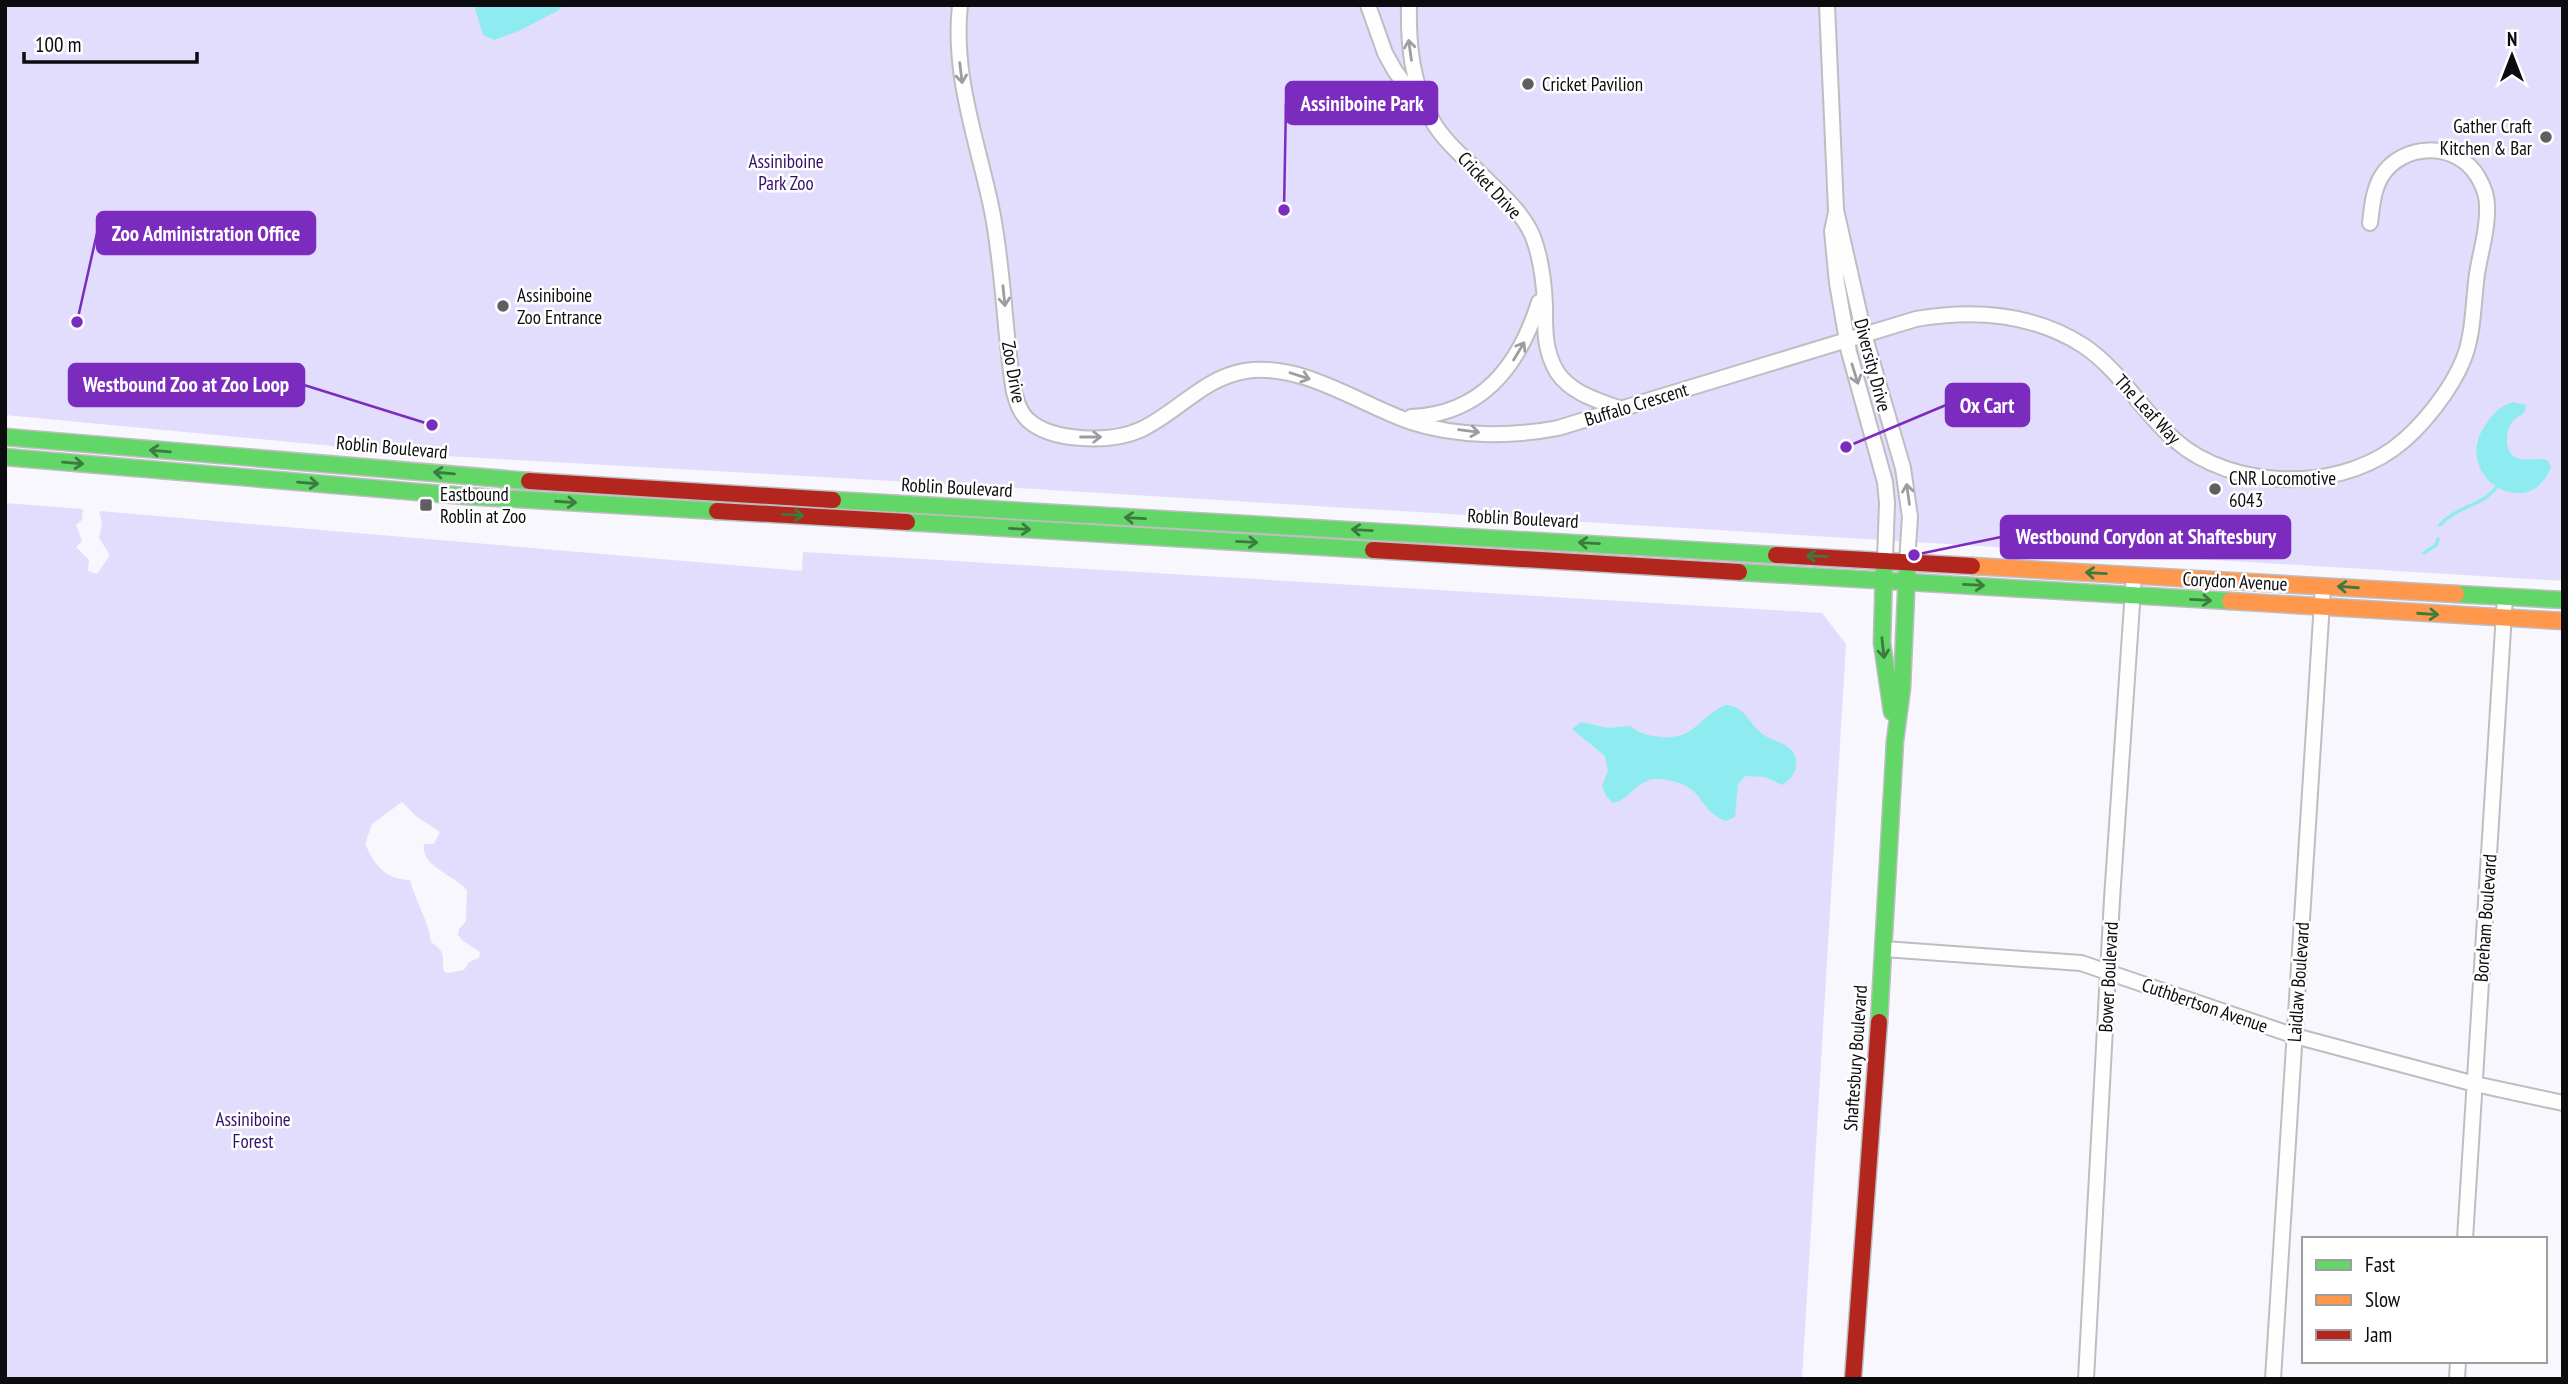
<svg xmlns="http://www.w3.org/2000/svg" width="2568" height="1384" viewBox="0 0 2568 1384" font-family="'PT Sans Narrow',sans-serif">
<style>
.green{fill:#e2ddfc;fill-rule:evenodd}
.water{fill:#8eecf1}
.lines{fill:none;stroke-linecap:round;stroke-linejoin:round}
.stream{stroke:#8eecf1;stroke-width:3.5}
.street-casing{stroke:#bebdc1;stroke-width:18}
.fast-casing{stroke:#bebdc1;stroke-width:19}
.slow-casing{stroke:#bebdc1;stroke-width:19}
.jam-casing{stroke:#bebdc1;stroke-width:19}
.street{stroke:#fefeff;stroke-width:14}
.fast{stroke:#63d668;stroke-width:16}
.slow{stroke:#ff974d;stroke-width:16}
.jam{stroke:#b3261e;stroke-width:16}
.oneway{stroke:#9d9d9f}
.oneway2{stroke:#3c7b40}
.poi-dot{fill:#5f5e62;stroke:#fff;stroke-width:2.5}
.labels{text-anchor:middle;stroke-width:5;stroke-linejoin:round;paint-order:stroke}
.poi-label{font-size:19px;fill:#0c0c0f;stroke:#fff;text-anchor:start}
.park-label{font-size:19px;fill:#330e6d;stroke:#fff}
.street-label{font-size:19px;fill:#0c0c0f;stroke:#fff}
.leader{fill:none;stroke:#7b2cbf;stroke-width:2.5}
.callout-dot{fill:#7b2cbf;stroke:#fff;stroke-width:2.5}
.callout{fill:#7b2cbf;stroke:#7b2cbf;stroke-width:2.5}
.callout-label{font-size:21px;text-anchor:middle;font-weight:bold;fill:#fff}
</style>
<rect width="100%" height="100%" fill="#f8f7fd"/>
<path class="green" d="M5 5H2563V581L1035 489 428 455 5 415Z
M5 503 83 509 82 520 76 525 82 541 76 547 89 560 88 571 97 574 110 555 99 538 102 523 99 511 802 571 803 552 1822 613 1846 644 1802 1379H5ZM402 802 417 817 440 832 434 844H424C420 866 454 875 467 890L466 921 459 929 458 935 463 941 480 952 479 958 469 962 464 970 448 973 444 972C440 955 449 955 431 942 429 921 415 901 410 880 384 879 375 865 365 844L372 824Z"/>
<path class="water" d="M474 5H563L559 10 519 31 494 40 483 35Z
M2513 402 2526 405C2525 417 2519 414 2513 421 2505 430 2504 451 2515 457 2525 463 2538 456 2548 461L2551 467C2530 524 2452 478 2484 427 2492 415 2499 406 2513 402Z
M1726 705C1746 706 1749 725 1764 735 1771 740 1782 742 1789 748 1803 760 1795 778 1782 785L1765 777 1745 776 1738 784 1735 817 1726 821C1696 810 1707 786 1666 780 1660 779 1655 778 1650 780 1635 784 1628 800 1613 803L1606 796 1602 786 1608 771 1605 756 1572 729 1581 722 1608 728 1630 726C1640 734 1650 736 1662 737 1695 740 1699 716 1726 705Z"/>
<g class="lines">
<path class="stream" d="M2440 525C2456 506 2481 507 2496 488
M2424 553 2436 545 2438 539"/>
<defs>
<path id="street" d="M960 5C952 76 978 142 992 211 1004 271 1004 332 1014 392 1017 402 1020 413 1028 420 1052 442 1111 443 1140 430 1177 413 1203 378 1245 371 1302 362 1359 404 1411 422 1456 437 1512 437 1558 428L1916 319C1975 309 2033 313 2084 346 2121 371 2142 412 2176 441 2232 489 2333 492 2393 449 2421 429 2452 389 2464 358 2474 332 2473 302 2477 274 2480 254 2487 233 2487 212 2488 200 2484 187 2478 177 2457 141 2402 142 2381 177 2373 191 2372 207 2370 223
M1368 5 1385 53 1395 71 1419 103
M1409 5C1408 45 1412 84 1432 120 1444 142 1468 161 1486 179 1503 196 1523 213 1533 237 1541 258 1544 282 1545 305 1545 329 1544 350 1557 372 1572 394 1597 400 1621 409
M1827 5 1836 210 1864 334 1903 468 1910 517 1907 562
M1836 212 1832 231 1837 283 1849 352 1885 482 1887 503 1885 560
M1411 417C1482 414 1519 366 1539 302
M1884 949 2081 963 2295 1036 2475 1084 2563 1103
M2465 1239 2505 597
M2086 1379 2112 899 2134 575
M2273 1379 2323 586
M2457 1379 2458 1361"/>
<path id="fast" d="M5 437 529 481
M5 457 465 496 717 511
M833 500 1776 555
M907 522 1373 550
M1884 568 1882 643 1892 712
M1739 572 2230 601
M2456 594 2563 600
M1879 1022 1895 741 1902 688 1907 570"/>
<path id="slow" d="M1972 566 2456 594
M2230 601 2563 621"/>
<path id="jam" d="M529 481 833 500
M717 511 907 522
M1373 550 1739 572
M1776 555 1972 566
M1853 1379 1879 1022"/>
</defs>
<use href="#street" class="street-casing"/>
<use href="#fast" class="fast-casing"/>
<use href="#slow" class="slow-casing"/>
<use href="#jam" class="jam-casing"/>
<use href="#street" class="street"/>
<use href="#fast" class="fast"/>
<use href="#slow" class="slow"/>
<use href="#jam" class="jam"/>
</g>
<defs><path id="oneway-shaft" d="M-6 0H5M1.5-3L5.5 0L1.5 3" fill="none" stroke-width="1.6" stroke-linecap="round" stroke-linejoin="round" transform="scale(1.75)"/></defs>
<g class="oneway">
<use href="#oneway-shaft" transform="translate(1410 50) rotate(-98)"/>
<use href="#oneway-shaft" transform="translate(961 73) rotate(83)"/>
<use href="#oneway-shaft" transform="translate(1004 296) rotate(84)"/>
<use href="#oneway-shaft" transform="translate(1519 351) rotate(-59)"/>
<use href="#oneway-shaft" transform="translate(1855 374) rotate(73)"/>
<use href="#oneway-shaft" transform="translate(1300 376) rotate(18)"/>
<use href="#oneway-shaft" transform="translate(1469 431) rotate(7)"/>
<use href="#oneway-shaft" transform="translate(1091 437)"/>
<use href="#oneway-shaft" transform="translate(1908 494) rotate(-98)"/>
</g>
<g class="oneway2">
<use href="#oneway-shaft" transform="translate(160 451) rotate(-175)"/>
<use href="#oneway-shaft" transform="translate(73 463) rotate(5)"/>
<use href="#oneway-shaft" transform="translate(444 473) rotate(-175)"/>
<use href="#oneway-shaft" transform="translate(308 483) rotate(5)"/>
<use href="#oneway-shaft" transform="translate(566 502) rotate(4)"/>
<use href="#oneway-shaft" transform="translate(793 515) rotate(3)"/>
<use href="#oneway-shaft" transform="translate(1135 518) rotate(-177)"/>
<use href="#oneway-shaft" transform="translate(1020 529) rotate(3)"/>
<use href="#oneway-shaft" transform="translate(1362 530) rotate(-177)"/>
<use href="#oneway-shaft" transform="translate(1247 542) rotate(3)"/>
<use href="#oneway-shaft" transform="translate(1589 543) rotate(-177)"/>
<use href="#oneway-shaft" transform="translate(1817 556) rotate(-177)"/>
<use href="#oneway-shaft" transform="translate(2096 573) rotate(-177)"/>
<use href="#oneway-shaft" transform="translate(1974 585) rotate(3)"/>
<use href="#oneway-shaft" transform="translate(2348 587) rotate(-176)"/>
<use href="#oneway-shaft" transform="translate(2201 600) rotate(3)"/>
<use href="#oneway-shaft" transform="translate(2428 614) rotate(4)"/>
<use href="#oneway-shaft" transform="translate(1883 648) rotate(84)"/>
</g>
<g class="poi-dot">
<circle cx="1528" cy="84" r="7"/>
<circle cx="2546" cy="137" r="7"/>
<circle cx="503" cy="306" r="7"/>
<circle cx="2215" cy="489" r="7"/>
<rect x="419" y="498" width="14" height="14" rx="3.5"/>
</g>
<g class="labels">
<g class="poi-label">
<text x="1542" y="91">Cricket Pavilion</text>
<text x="2532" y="133" text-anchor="end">Gather Craft<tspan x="2532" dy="22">Kitchen &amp; Bar</tspan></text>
<text x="517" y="302">Assiniboine<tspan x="517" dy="22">Zoo Entrance</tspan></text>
<text x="2229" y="485">CNR Locomotive<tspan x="2229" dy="22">6043</tspan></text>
<text x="440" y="501">Eastbound<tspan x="440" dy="22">Roblin at Zoo</tspan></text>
</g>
<g class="park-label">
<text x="786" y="168">Assiniboine<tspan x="786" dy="22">Park Zoo</tspan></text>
<text x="253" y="1126">Assiniboine<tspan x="253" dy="22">Forest</tspan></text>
</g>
<g class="street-label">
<text transform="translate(1490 185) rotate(47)" y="7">Cricket Drive</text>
<text transform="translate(1873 365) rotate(75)" y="7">Diversity Drive</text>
<text transform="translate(1014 372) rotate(80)" y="7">Zoo Drive</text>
<text transform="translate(1636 404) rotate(-17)" y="7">Buffalo Crescent</text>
<text transform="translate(2148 409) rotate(47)" y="7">The Leaf Way</text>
<text transform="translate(392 447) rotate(5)" y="7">Roblin Boulevard</text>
<text transform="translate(957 487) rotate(3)" y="7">Roblin Boulevard</text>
<text transform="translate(1523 518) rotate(3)" y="7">Roblin Boulevard</text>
<text transform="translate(2235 581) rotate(3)" y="7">Corydon Avenue</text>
<text transform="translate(2485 918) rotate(-86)" y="7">Boreham Boulevard</text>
<text transform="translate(2108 977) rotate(-87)" y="7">Bower Boulevard</text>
<text transform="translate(2298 982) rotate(-86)" y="7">Laidlaw Boulevard</text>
<text transform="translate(2205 1005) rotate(19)" y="7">Cuthbertson Avenue</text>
<text transform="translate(1855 1058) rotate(-86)" y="7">Shaftesbury Boulevard</text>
</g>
</g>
<path class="leader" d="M1284 210L1286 103M77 322L97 233M432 425L304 385M1846 447L1946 405M1914 555L2001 537"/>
<g class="callout-dot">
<circle cx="1284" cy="210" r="7"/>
<circle cx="77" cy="322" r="7"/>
<circle cx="432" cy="425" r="7"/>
<circle cx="1846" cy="447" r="7"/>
<circle cx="1914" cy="555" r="7"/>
</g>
<g class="callout">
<rect x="1286" y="82" width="151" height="42" rx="7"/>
<rect x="97" y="212" width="218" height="42" rx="7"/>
<rect x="69" y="364" width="235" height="42" rx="7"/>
<rect x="1946" y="384" width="83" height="42" rx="7"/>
<rect x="2001" y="516" width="289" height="42" rx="7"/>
</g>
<g class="callout-label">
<text x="1362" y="111">Assiniboine Park</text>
<text x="206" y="241">Zoo Administration Office</text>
<text x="186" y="392">Westbound Zoo at Zoo Loop</text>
<text x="1987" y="413">Ox Cart</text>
<text x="2146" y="544">Westbound Corydon at Shaftesbury</text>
</g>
<rect width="2568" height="1384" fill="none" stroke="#0c0c0f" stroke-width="14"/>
<rect x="2302" y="1237" width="245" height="126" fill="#ffffff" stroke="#9e9e9f" stroke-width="2"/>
<rect x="2316" y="1260" width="35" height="10" fill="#63d668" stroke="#9e9e9f" stroke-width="2"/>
<text x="2365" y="1272" font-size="21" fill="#0c0c0f">Fast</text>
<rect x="2316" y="1295" width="35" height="10" fill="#ff974d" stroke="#9e9e9f" stroke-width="2"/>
<text x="2365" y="1307" font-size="21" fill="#0c0c0f">Slow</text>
<rect x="2316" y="1330" width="35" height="10" fill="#b3261e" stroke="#9e9e9f" stroke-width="2"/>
<text x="2365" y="1342" font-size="21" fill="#0c0c0f">Jam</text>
<g transform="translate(2512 56)" stroke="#ffffff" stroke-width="5" paint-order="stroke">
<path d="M0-5L12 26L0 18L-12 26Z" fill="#0c0c0f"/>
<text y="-10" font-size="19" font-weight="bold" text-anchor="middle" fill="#0c0c0f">N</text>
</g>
<path d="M24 52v10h173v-10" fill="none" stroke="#0c0c0f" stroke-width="3.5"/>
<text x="35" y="52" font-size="21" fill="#0c0c0f" stroke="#ffffff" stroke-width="5" paint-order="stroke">100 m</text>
</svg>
